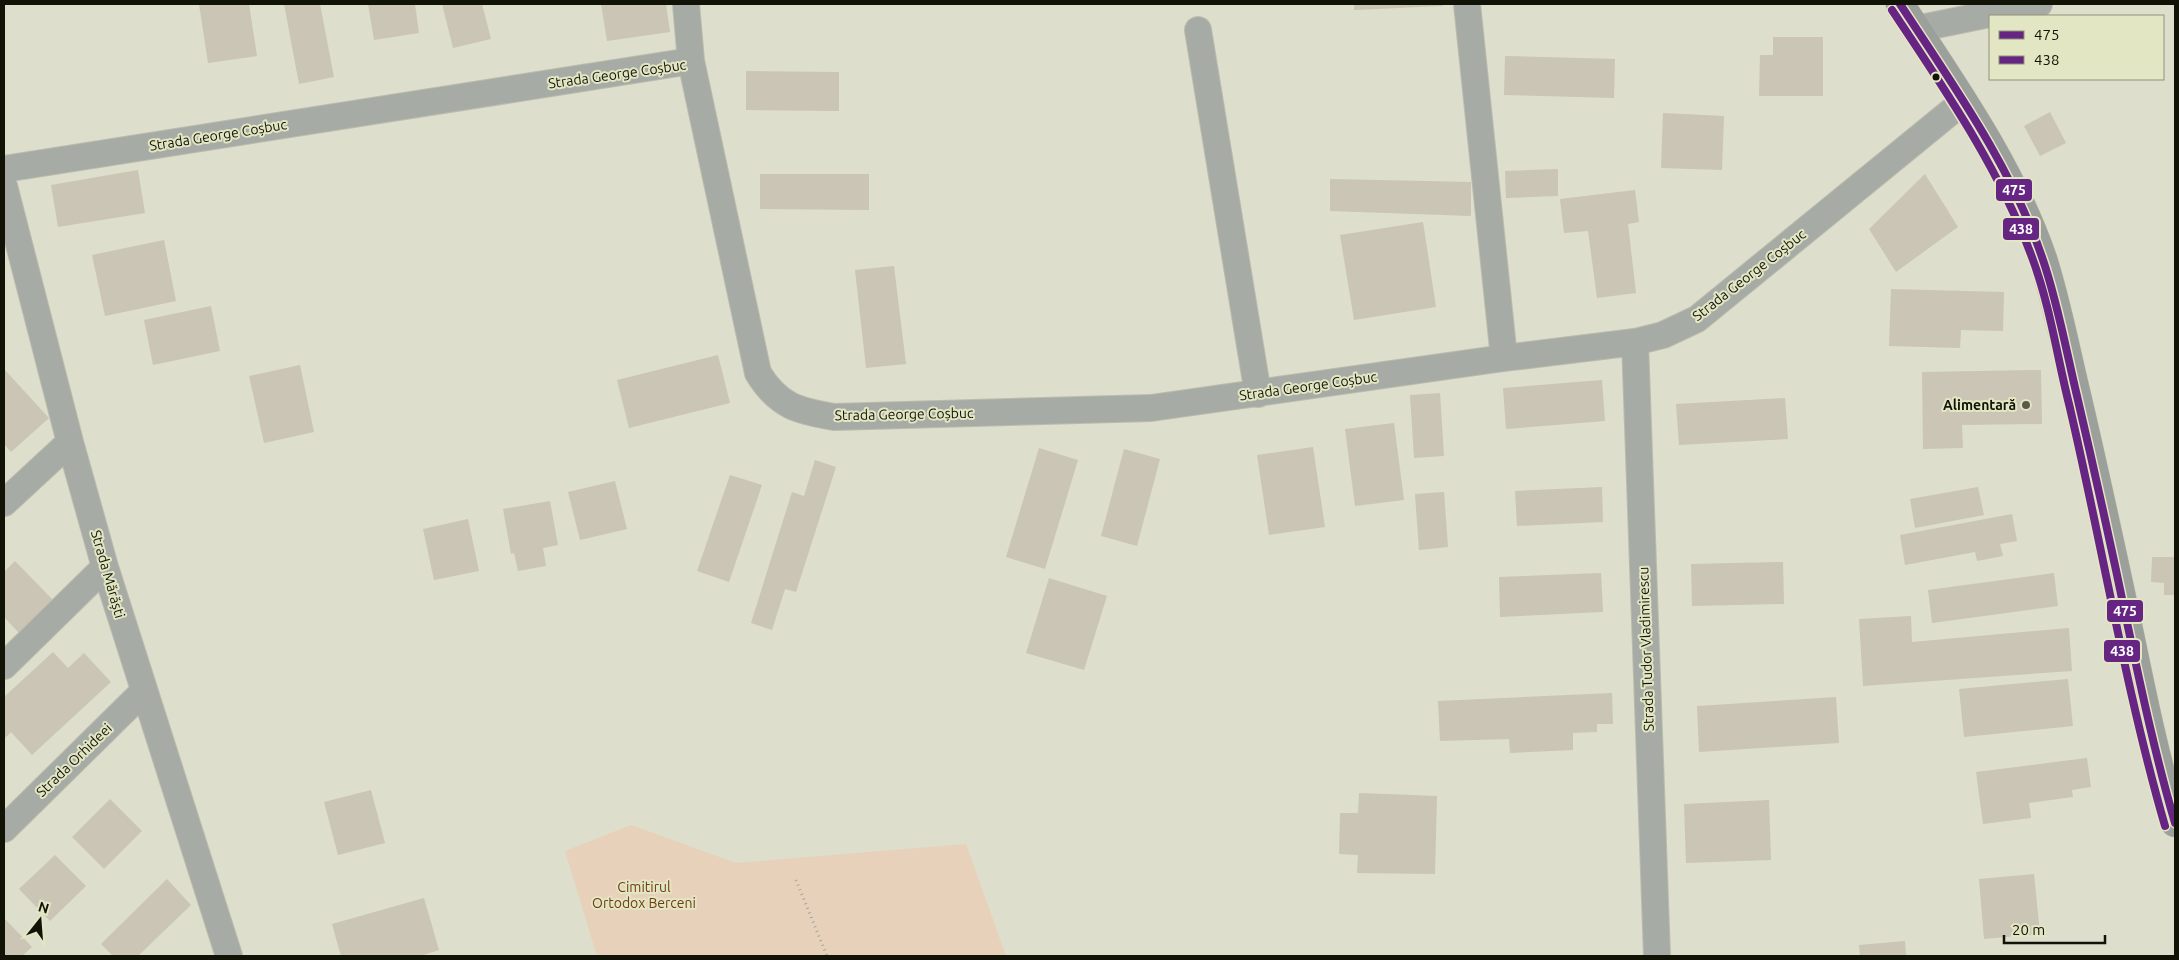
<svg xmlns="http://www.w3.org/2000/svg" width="2179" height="960" viewBox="0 0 2179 960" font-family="Ubuntu,sans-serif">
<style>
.green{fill:#e8d1ba}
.building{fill:#cac5b4}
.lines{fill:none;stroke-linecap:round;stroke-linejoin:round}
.minor-casing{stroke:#bbbcad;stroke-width:28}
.secondary-casing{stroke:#bbbcad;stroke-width:29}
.path{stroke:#a4a79f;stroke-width:3;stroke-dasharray:1 4;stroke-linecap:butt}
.minor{stroke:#a7aba5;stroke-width:26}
.secondary{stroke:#9ca09a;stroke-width:28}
.bus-1-casing{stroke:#e3e6c3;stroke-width:11}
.bus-2-casing{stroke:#e3e6c3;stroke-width:11}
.bus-1{stroke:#662483;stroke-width:8}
.bus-2{stroke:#662483;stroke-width:8}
.bus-dot{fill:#121307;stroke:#e3e6c3;stroke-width:2}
.poi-dot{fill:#595a4c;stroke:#e3e6c3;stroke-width:2}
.labels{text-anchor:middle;stroke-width:4;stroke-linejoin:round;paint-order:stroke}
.street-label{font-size:14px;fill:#121307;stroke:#e3e6c3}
.poi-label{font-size:14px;font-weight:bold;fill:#121307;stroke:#e3e6c3;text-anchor:end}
.park-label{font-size:14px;fill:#723b14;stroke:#e3e6c3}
.line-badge{stroke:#e3e6c3;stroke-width:2}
.badge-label{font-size:14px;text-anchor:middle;font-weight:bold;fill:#fff}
</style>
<rect width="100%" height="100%" fill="#dddecb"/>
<path class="green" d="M631 825 736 863 966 844 1006 956H597L565 851Z"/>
<path class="building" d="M199 4H249L257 56 208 63Z
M284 4H320L334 77 299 84Z
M368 4H415L419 33 374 40Z
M442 4H482L491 39 453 48Z
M601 4H666L670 32 607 41Z
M1354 4H1443V6L1354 10Z
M1773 37H1823V96H1759L1760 55H1773Z
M1505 56 1615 59 1614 98 1504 95Z
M746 71 839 72V111L746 110Z
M2050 112 2066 143 2040 156 2024 126Z
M1663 113 1724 116 1722 170 1661 168Z
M1558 169V196L1506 198 1505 171Z
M138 170 145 213 58 227 51 185Z
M760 174H869V210L760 209Z
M1925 174 1958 227 1896 272 1869 229Z
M1330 179 1471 182V216L1330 211Z
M1635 190 1639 222 1628 224 1636 293 1597 298 1588 231 1564 233 1560 199Z
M1423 222 1436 307 1354 320 1340 235Z
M164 240 176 301 105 316 92 255Z
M894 266 906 364 866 368 855 270Z
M1891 289 2004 292 2003 331 1961 330 1960 348 1889 346Z
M211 306 220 351 153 365 144 320Z
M718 355 730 403 629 428 617 380Z
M300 365 314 432 264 443 249 376Z
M4 369 49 418 11 452 4 444Z
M2041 370 2042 424 1962 425 1963 448 1923 449 1922 372Z
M1602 380 1605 421 1506 429 1503 388Z
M1440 393 1444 456 1414 458 1410 395Z
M1785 398 1788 439 1679 445 1676 404Z
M1394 423 1404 500 1355 506 1345 429Z
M1313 447 1325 527 1269 535 1257 455Z
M1039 448 1078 460 1045 569 1006 557Z
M1124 449 1160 459 1137 546 1101 536Z
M815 460 836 467 796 592 785 589 772 630 751 623 792 492 804 496Z
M730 475 762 485 729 582 697 571Z
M615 481 627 529 580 540 568 492Z
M1602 487 1603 522 1517 526 1515 491Z
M1978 487 1984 515 1915 528 1910 499Z
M1444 492 1448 547 1419 550 1415 494Z
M550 501 558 545 543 548 546 566 518 571 514 553 511 554 503 509Z
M2012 514 2017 541 2000 544 2003 556 1977 561 1975 552 1905 565 1900 535Z
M468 519 479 571 434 580 423 529Z
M2152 557H2175V595H2164V583L2151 582Z
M15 561 53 600 19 633 4 617V572Z
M1783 562 1784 604 1692 606 1691 564Z
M1601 573 1603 612 1500 617 1499 577Z
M2054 573 2058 606 1932 623 1928 590Z
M1049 578 1107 596 1084 670 1026 653Z
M1911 616 1912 642 2069 628 2072 671 1863 686 1859 619Z
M53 652 68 668 84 653 111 682 32 755 11 732 4 739V697Z
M2068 679 2073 726 1964 737 1959 689Z
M1612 693 1613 724H1597V732L1573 733V750L1510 753 1509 739 1440 741 1438 701Z
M1836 697 1839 743 1699 752 1697 706Z
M2087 758 2091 787 2072 790 2073 797 2029 803 2031 818 1983 824 1976 772Z
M371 790 385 843 338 855 324 802Z
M1359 793 1437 796 1435 874 1357 873 1358 855 1339 854 1340 813H1358Z
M110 799 142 831 104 869 72 837Z
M1769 800 1771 860 1686 863 1684 804Z
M55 855 86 886 50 921 19 889Z
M2034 874 2040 934 1984 939 1979 879Z
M167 879 191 905 138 956H113L101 944Z
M424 898 439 950 420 956H341L332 924Z
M4 918 32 947 22 956H4Z
M1905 941 1906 956H1860L1859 945Z"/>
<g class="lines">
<defs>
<path id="minor" d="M686 4 691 61 758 373C778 406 798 411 834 417L1151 408 1504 358 1635 342 1663 335 1697 319 1964 101
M1467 4 1504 358
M1916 29 2039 4
M1198 30 1258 394
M4 169 691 61
M4 186 70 442 105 567 229 956
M1635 342 1657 956
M4 503 70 442
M4 666 105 567
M4 829 143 692"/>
<path id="secondary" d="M1900 4C1953 85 2011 166 2043 259 2056 300 2064 341 2074 383 2094 467 2112 551 2130 635 2143 698 2156 761 2175 823"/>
</defs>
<use href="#minor" class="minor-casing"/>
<use href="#secondary" class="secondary-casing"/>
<path class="path" d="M796 880 827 956"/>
<use href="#minor" class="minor"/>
<use href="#secondary" class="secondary"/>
<defs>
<path id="bus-1" d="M1900 4C1953 85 2012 167 2043 260 2058 304 2066 350 2077 396 2095 473 2112 550 2128 627 2142 693 2156 758 2175 823"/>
<path id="bus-2" d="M1892 10C1945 90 2000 169 2033 260 2050 306 2057 356 2069 404 2102 544 2125 688 2165 826"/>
</defs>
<use href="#bus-1" class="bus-1-casing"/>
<use href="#bus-2" class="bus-2-casing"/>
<use href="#bus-1" class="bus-1"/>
<use href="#bus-2" class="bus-2"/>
</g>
<circle class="bus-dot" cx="1936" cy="77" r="4.5"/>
<circle class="poi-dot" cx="2026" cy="405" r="5"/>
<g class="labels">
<g class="street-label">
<text transform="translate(617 74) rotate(-8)" y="5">Strada George Coșbuc</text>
<text transform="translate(218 135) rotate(-9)" y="5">Strada George Coșbuc</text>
<text transform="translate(1749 275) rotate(-38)" y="5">Strada George Coșbuc</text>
<text transform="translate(1308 386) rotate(-8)" y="5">Strada George Coșbuc</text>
<text transform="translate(904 414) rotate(-1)" y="5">Strada George Coșbuc</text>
<text transform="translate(108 574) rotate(74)" y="5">Strada Mărăști</text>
<text transform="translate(1646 649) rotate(-92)" y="5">Strada Tudor Vladimirescu</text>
<text transform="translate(74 760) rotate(-44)" y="5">Strada Orhideei</text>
</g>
<g class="poi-label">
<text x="2016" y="410">Alimentară</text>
</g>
<g class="park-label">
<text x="644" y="892">Cimitirul<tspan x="644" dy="16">Ortodox Berceni</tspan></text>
</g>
</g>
<g class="line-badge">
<rect x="1995" y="178" width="38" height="24" rx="5" fill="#662483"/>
<rect x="2002" y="217" width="38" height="24" rx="5" fill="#662483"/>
<rect x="2106" y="599" width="38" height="24" rx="5" fill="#662483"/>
<rect x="2103" y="639" width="38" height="24" rx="5" fill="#662483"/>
</g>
<g class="badge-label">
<text x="2014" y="195">475</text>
<text x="2021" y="234">438</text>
<text x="2125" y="616">475</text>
<text x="2122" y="656">438</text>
</g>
<rect width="2179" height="960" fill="none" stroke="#121307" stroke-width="10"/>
<rect x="1989" y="15" width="175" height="65" fill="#e3e6c3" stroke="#8f9278"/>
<rect x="1999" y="31" width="25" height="8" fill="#662483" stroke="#8f9278"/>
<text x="2034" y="40" font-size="15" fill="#121307">475</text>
<rect x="1999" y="56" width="25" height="8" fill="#662483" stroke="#8f9278"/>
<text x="2034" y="65" font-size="15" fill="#121307">438</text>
<g transform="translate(40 920) rotate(17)" stroke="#e3e6c3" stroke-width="4" paint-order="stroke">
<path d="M0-4L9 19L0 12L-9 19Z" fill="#121307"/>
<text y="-8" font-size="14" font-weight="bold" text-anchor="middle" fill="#121307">N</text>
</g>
<path d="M2004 935v8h101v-8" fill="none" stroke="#121307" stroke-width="2.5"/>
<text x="2012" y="935" font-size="15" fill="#121307" stroke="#e3e6c3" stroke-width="4" paint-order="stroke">20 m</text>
</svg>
